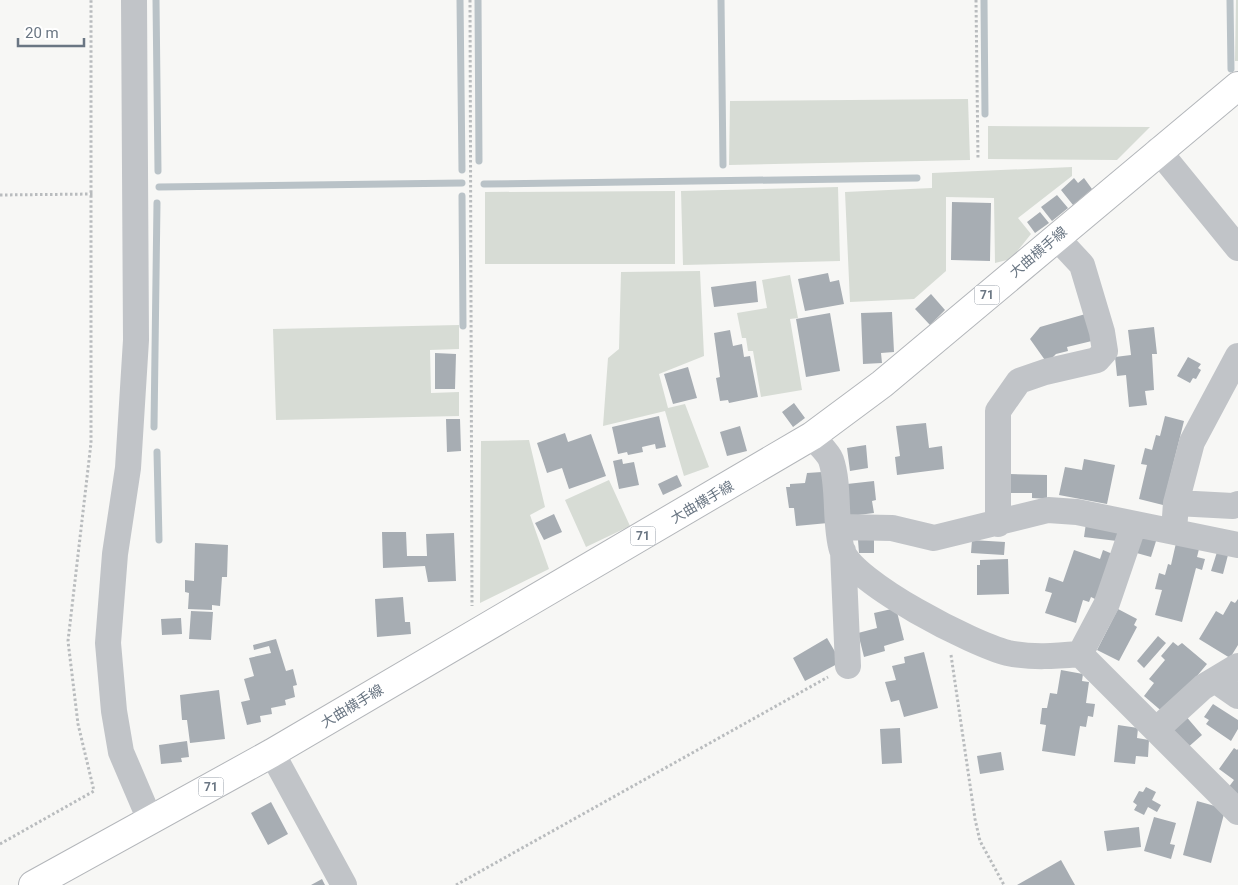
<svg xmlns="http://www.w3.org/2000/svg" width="1238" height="885" viewBox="0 0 1238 885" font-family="Roboto,'Noto Sans JP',sans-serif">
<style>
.green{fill:#d7dcd5}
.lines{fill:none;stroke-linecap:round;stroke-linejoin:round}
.stream{stroke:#b9c2c7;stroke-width:7}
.building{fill:#a7adb3}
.major-casing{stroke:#b3b6ba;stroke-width:30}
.path{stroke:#b9bcbe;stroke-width:3;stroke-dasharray:2.5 2.5;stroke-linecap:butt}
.minor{stroke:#c1c4c8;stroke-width:26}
.major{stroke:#fff;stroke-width:28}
.labels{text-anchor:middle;stroke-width:5;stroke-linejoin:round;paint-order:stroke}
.shield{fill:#fff;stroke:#979fa8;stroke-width:1}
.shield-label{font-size:12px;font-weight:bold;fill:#6a7683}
.street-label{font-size:14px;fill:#6a7683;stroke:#fff}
</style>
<rect width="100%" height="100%" fill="#f7f7f5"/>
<path class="green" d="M1236 0H1238V61H1235Z
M968 99 970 160 729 165 730 101Z
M988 126 1150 127 1117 160 988 159Z
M1072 167V176L1018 218 1031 234 1011 259 995 263 994 198 946 197V271L914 299 850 302 845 192 932 188V173Z
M838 187 840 261 683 265 681 191Z
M675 191V264H485V192Z
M700 271 704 356 659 374 668 408 685 404 709 467 684 476 665 411 603 426 608 358 619 349 621 272Z
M790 275 798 318 790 319 802 390 761 397 753 351H748L746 338H742L737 313 767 308 762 280Z
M459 325V349L430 350 431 393 459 392V416L276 420 273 329Z
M529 440 545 507 530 515 549 569 480 603 481 441Z
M609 480 630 526 586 547 565 500Z"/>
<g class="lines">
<path class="stream" d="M156 0 158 171
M460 0 462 170
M478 0 479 161
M721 0 723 165
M984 0 985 114
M1230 0 1231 69
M484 184 917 178
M159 187 462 183
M462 196 463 326
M154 427 157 203
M157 452 159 540"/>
</g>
<path class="building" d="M1074 178 1078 183 1084 178 1092 189 1073 205 1061 190Z
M1057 195 1068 208 1052 221 1041 207Z
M952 202 991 203 990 261 951 260Z
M1040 212 1049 223 1035 233 1027 222Z
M828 273 830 282 839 280 844 304 805 311 798 279Z
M756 281 758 302 714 307 711 287Z
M931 294 945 310 930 325 915 309Z
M892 312 894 352 881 353 882 363 863 364 861 313Z
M830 313 840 371 806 377 796 319Z
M1089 313 1096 340 1067 347 1068 351 1056 354 1047 363 1030 339 1040 327Z
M1154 327 1157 354H1152L1154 390 1145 391 1147 405 1129 407 1126 375 1117 376 1115 357 1131 355 1128 330Z
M730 330 733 346 742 344 744 357 750 356 758 397 729 403 728 400 720 401 716 378 720 377 714 333Z
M435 353 456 354 455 389H435Z
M1188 357 1201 364 1198 368 1201 370 1196 379 1193 378 1190 383 1177 376Z
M688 367 697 398 673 404 664 374Z
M794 403 805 418 793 427 782 412Z
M659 416 666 447 656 449 655 444 642 447 643 452 628 455 627 452 618 454 612 427Z
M1165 416 1184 421 1163 505 1139 499 1147 465 1141 464 1145 448 1152 450 1156 435 1160 436Z
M446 419H460L461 451 447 452Z
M926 423 929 448 942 446 944 469 897 475 895 457 900 456 896 426Z
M740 426 747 451 727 456 720 432Z
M565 433 568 442 591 434 606 476 569 489 562 468 547 473 537 443Z
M866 445 868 468 850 471 847 448Z
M622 459 623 464 634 462 639 485 619 489 613 461Z
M1084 459 1115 465 1107 504 1059 495 1065 467 1082 470Z
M822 472 828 523 796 526 794 508H789L786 487H790V484L805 483 807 473Z
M1010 474 1047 475V499L1032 498V493H1009Z
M677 475 682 486 663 495 658 484Z
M874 481 876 500 872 501 874 513 850 516 847 484Z
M554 514 562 532 544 540 535 523Z
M1086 523 1118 527 1117 541 1084 537Z
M382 532H406L407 556H427L426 534 454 533 456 581 428 582 425 566 383 568Z
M1138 533 1157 538 1151 557 1133 552Z
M874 539V553H859L858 540Z
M972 540 1005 542 1004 555 971 553Z
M195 543 228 545 227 577H222L220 606 212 605V610L188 609 189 593 185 592V580L194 581Z
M1176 543 1199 549 1197 557 1205 559 1202 570 1196 568 1182 622 1155 615 1162 590 1155 589 1159 573 1165 575 1168 564 1171 565Z
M1074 550 1100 559 1103 550 1115 555 1095 599 1091 597 1089 602 1083 600 1076 623 1045 613 1052 593 1045 591 1049 577 1063 582Z
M1217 552 1228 555 1223 574 1211 571Z
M1008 559 1009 594 977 595V565H980V560Z
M403 597 405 622H410L411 634 377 637 375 599Z
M1238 599V645L1230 658 1199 639 1216 611 1223 615 1231 601 1235 603Z
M896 608 904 640 884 646 885 651 864 657 858 633 877 628 874 613Z
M1118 609 1137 619 1134 625 1137 627 1119 661 1097 650Z
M191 611 213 612 211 640 189 639Z
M181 618 182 634 162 635 161 619Z
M1158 636 1166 643 1144 668 1137 661Z
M827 638 841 662 805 681 793 658Z
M276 639 286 671 293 669 297 685 293 686 295 697 285 700 286 705 271 708 272 714 260 716 261 722 247 725 241 702 250 700 244 679 254 676 249 658 271 653 269 646 254 650 253 645Z
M1173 642 1178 646 1182 643 1207 664 1165 714 1144 696 1154 683 1149 679 1165 660 1161 656Z
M924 652 938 708 904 717 899 700 891 702 885 682 896 680 892 666 905 663 904 657Z
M1061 670 1083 674 1082 681 1089 682 1086 703 1095 704 1093 717 1088 716 1086 727 1080 726 1075 756 1042 751 1046 725 1040 724 1042 708H1047L1050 693 1057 694Z
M219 690 225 739 190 743 187 720H182L180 695Z
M1213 704 1238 720V729L1231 741 1206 724 1209 720 1204 717Z
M1184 714 1202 735 1186 749 1168 727Z
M1118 725 1138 728 1137 738 1149 740 1148 757 1136 756 1135 764 1114 762Z
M900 728 902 763 882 764 880 729Z
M187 741 189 757 181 758 182 762 161 764 159 745Z
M1234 748 1237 750 1238 749V795L1228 788 1234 780 1219 769Z
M1001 752 1004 770 980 774 977 756Z
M1146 787 1156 792 1152 800 1161 805 1157 812 1148 807 1144 815 1134 810 1137 805 1133 802 1139 791 1143 792Z
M1197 801 1222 808 1224 814 1211 863 1183 855Z
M271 802 288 834 268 845 251 813Z
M1154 817 1176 823 1170 844 1175 845 1171 859 1144 851Z
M1139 827 1141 847 1107 851 1104 831Z
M1061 860 1075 885H1017Z
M322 879 325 885H311Z"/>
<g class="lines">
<defs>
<path id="major" d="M33 885 272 753 812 436 882 384 1238 86"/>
</defs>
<use href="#major" class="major-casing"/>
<path class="path" d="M470 0 472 606
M976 0 978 160
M0 195 93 194
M951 655 975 819 980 841 1004 885
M0 844 94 791 78 724 68 641 91 443V0
M456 885 828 677"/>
<path class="minor" d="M134 0 136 340 128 468 115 554 108 643 114 711 121 752 150 820
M1158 150 1238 248
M812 436C817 443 828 452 831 460 840 486 834 524 842 550 853 583 974 645 1008 653 1032 658 1056 656 1080 654L1238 812
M1176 503 1233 506 1238 504
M998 524V411L1019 381 1045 372 1097 360 1105 351 1102 332 1082 265 1056 237
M840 527 892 528 934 538 1048 510 1077 512 1238 545
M1174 531 1176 503 1192 442 1238 356
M843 551 848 666
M1080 654 1107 603 1134 524
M1215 680 1238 696
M1156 730 1203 687 1238 666
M272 753 344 885"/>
<use href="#major" class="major"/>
</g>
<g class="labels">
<g class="shield">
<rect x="974.5" y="285.5" width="25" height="19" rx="4"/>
<rect x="630.5" y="526.5" width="25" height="19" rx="4"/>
<rect x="198.5" y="777.5" width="25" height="19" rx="4"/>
</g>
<g class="shield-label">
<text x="987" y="299">71</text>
<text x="643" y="540">71</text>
<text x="211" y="791">71</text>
</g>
<g class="street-label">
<text transform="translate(1038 252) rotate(-40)" y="5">大曲横手線</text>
<text transform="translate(702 502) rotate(-30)" y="5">大曲横手線</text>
<text transform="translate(352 706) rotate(-31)" y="5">大曲横手線</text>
</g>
</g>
<path d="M18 38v8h66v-8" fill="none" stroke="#6a7683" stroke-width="2.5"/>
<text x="25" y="38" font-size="15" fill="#6a7683" stroke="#ffffff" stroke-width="4" paint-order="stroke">20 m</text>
</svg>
